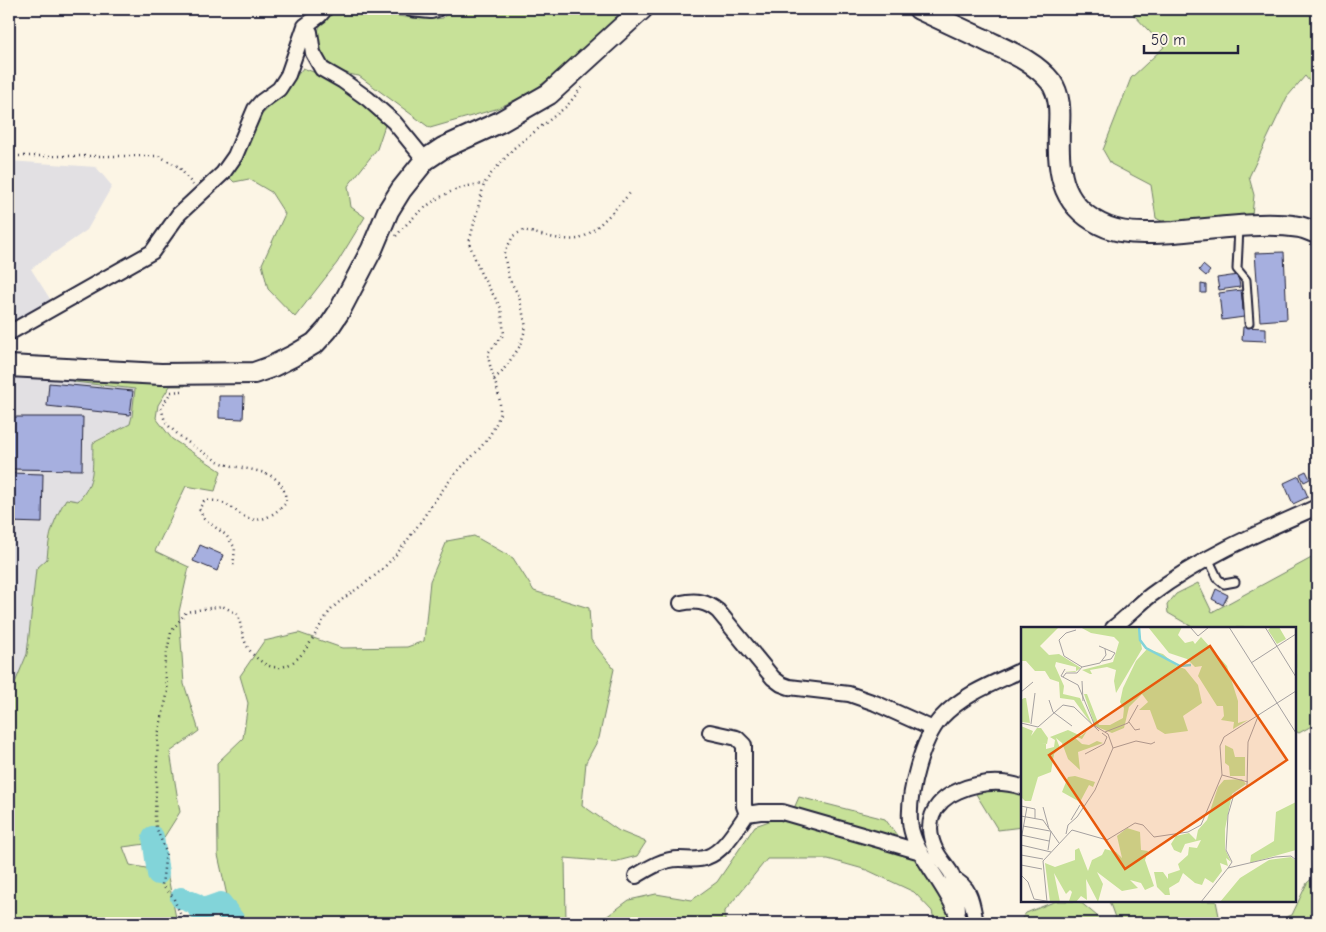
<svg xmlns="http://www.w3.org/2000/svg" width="1326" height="932" viewBox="0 0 1326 932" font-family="'Comic Neue',sans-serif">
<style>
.built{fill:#e2e0e3}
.green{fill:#c7e198;stroke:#74826a}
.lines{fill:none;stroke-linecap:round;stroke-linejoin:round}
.river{stroke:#82d4d9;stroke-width:22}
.building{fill:#a6afdf;stroke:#22223b}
.lane-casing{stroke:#22223b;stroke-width:11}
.street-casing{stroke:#22223b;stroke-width:18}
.secondary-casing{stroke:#22223b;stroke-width:24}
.path{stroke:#22223b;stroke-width:2.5;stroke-dasharray:1 4;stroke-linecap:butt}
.lane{stroke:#fcf5e5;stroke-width:7}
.street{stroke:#fcf5e5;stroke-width:14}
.secondary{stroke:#fcf5e5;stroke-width:20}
.inset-river{fill:none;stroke:#82d4d9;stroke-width:2.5}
.inset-road{fill:none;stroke:#a5a1a1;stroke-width:1}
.view{fill:#e8590c;fill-opacity:0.15;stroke:#e8590c;stroke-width:2.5}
.inset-edge{fill:none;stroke:#22223b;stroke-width:2.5}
</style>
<rect width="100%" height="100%" fill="#fcf5e5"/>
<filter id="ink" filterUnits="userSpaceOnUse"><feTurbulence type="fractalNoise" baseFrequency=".02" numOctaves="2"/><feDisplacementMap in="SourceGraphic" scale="10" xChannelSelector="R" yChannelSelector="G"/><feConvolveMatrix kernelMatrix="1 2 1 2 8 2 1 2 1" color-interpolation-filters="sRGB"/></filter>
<g filter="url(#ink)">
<path class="built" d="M9 161 96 167 112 186 87 230 31 269 52 302 9 328Z
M9 373 71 376 74 382 135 389 130 424 93 442 92 476 88 490 49 537 47 559 30 625 27 654 9 697Z"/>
<path class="green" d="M334 9C344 9 355 7 365 9 390 14 418 22 443 18L450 9H626L561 69 532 92 496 109 430 128 359 76C321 71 300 37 334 9Z
M1137 9H1317V91L1305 76 1287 97 1249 177 1254 195 1252 215 1163 222 1156 218 1151 185 1111 164 1103 150 1131 78 1164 47 1133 14Z
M303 68 316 73 363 102 385 125 377 149 348 186 351 207 365 217 337 263 295 317 268 289 262 264 285 214 271 192 249 179 234 182 226 174 252 124 281 96Z
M71 376 188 381 185 386H170L158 405 156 418 172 439 221 471 215 491 186 486 155 551 189 567 179 612 184 684 199 731 170 752 180 812 161 842 123 847 130 865 167 872 177 923H9V697L27 654 36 569 47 559C49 534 53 521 66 499L78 501C96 482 92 467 93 443L130 424 132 416 135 389 74 382Z
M474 536 513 558 534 591 589 608 591 640 614 669 599 738 586 762 582 805 619 831 646 842 637 856 614 862 565 858 566 923H247L228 900 218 855 217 763 243 738 248 703 240 676 264 641 299 633 342 648 407 647 424 641 430 581 447 541Z
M1317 555V723L1299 733 1295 731V628H1194L1168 613 1167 605 1176 594 1198 583 1212 612Z
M999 789 1022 791V827L998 830 976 794Z
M799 797 885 819 907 849 932 875 956 923H935L932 911 914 892 867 870 828 859H767L725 911V923H598L629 900 656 894 692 900 717 882 755 826 792 813Z
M1317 874V923H1271L1292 915 1307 883Z
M1056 901H1079L1097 916 1101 923H1075L1071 918 1048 923 1019 922 1026 913Z
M1109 901H1216L1219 916 1216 923H1117Z"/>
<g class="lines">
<path class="river" d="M153 837 158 874
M181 898 196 904 199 910H201L221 903 236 923"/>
</g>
<path class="building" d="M1284 252 1287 319 1260 321 1255 253Z
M1203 265 1210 271 1206 276 1199 270Z
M1238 275 1240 287 1219 290 1217 278Z
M1201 284 1206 285V293H1201Z
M1241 290 1244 317 1222 320 1219 293Z
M1243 327 1266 328V341L1242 340Z
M49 383 133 391 130 415 47 406Z
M219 396H244L243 419 219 418Z
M9 417H83L82 470 9 469Z
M1306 471 1310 479 1304 482 1300 474Z
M9 473 43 474 42 523 9 522Z
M1299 476 1308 497 1293 504 1284 483Z
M200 545 223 555 217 571 193 561Z
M1216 589 1228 595 1223 605 1212 599Z"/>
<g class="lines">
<defs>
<path id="lane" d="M1239 228 1237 269 1246 280 1249 323
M1208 558 1218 579 1224 584 1235 582"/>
<path id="street" d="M411 9 431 11 437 9
M305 26 310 32 313 53 322 69 343 81 368 99 394 122 425 160
M9 333 152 252 179 214 223 173 235 156 255 109 261 102 279 89 288 75 305 26 320 15 325 9
M681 603C695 600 706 601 718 611L773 678 781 684 789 687 849 694 875 703 933 729
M1113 628C1126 618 1138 605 1151 595 1201 557 1260 532 1317 507
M710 732 737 738 744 745V806L747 814
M636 876C649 868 663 859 679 859 688 859 698 861 707 857 724 851 736 829 747 814L760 812H782L921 852
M953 879C972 887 972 905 976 923
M958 911C958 899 956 884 951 873 946 865 940 859 936 851 923 825 932 802 958 791 979 782 1000 780 1022 787
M958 923C959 908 935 877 927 863 919 851 911 836 910 821 908 793 922 739 941 718 963 694 994 683 1022 670"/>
<path id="secondary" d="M919 9C940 19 960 28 981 38 1005 50 1034 60 1051 82 1060 95 1060 111 1059 126 1058 167 1058 203 1100 224 1123 236 1149 233 1174 232 1211 229 1263 221 1299 227 1305 228 1311 231 1317 233
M9 366 161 374 254 373 271 367 293 356 315 343 327 330 339 312 372 249 388 211 401 190 425 160 443 148 500 122 549 94 642 9"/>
</defs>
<use href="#lane" class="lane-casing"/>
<use href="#street" class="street-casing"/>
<use href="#secondary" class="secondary-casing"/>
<path class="path" d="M9 156H159L179 167 193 185
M396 236C420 208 447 186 484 184
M494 379 502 372 520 346 526 327 519 296 509 279 504 254 513 236 524 230C541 235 560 241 578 239 591 237 621 203 631 192
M182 391 171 392 161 408C163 412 163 418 166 422 172 433 213 461 225 464 250 472 285 467 286 503 276 513 262 524 247 518 238 514 231 505 220 502 215 500 209 501 204 501L199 509 204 519 226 535 235 548 233 568
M184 923 173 897 162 885 166 852 156 827 155 816 158 735 168 691 164 667 171 632 186 612 222 606 238 614C243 635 243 649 262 662 267 666 274 668 280 667 306 664 316 626 332 609 346 594 364 586 379 572 409 545 426 510 451 479 468 458 487 447 498 419 506 399 489 374 488 353L504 334 501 308 481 274 469 243 484 184 491 174 514 148 567 106 582 87"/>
<use href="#lane" class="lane"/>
<use href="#street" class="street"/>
<use href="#secondary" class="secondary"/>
</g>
</g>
<g transform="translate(1021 627)">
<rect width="275" height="275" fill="#fcf5e5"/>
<path d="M0 0H38L19 19 28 28 38 27 60 41 54 45H43L55 44V40L35 35 34 39 43 59 42 67 59 71 72 99 53 73 39 71 38 55 29 52 24 44H14L5 34H0ZM59 0H116L118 4 121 22 95 66 93 54 95 43 86 40 69 43 71 47H69L61 43 92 35 98 15 93 10 70 6ZM127 0H161L157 8 164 16 172 14 174 17 180 10 206 39 217 74V96L227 93 212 102 213 95 200 93 203 89 202 79H196L177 49 181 39 174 40 166 32 148 26ZM250 0H258L265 12 256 17 247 3ZM126 22 142 27 156 39 164 42 177 58 181 76 162 89 167 104 144 107 136 102 129 83H118L127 75 121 67 108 80 103 101 91 106 74 99 63 67H66L78 98H89L102 91 103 81 99 75 102 61 115 34ZM3 71H5L9 96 0 95V73ZM0 99 12 104 10 109 16 101H20L27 111 26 117 20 116 25 117V122L33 120 34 113 29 110 47 103 60 109 66 104 61 112 52 109 61 117 68 118 76 114 82 116 57 125 59 143 47 132 41 116 35 111 39 121 33 127 30 145 17 150 10 174H4L0 170ZM204 118 212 122 214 130H224V149H209L208 139 204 136ZM54 149 74 155 72 160 68 158 59 175 41 165 47 150ZM221 152 225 157 211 167 204 202V222L210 235 205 231 207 239 199 236 201 244 192 256 184 251 181 258 174 256 162 246 158 255 148 261 149 268H144L136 260 133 245H142L147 252V247L159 243 157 237 167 228 168 220 176 221 180 213 164 217 160 226 153 223 150 217 155 209 168 206 175 213 177 203 186 193 197 160 203 153ZM275 175V223L229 236 230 228 253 214 255 185ZM106 201 119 205 120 223 127 224 124 233 133 259 124 263 120 256 109 253 117 261 101 264 76 245 82 257 77 275 65 252 66 273 60 269 55 275 48 274 51 265 49 263 45 267 33 246 39 275H29L24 236 34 240 54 233V223L58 221 67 244 71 233 81 228 84 222 95 225 101 231 96 209ZM270 230 275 234V275H199L219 251 248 233Z" fill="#c7e198"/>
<path class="inset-river" d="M118 0 119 13 125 21 159 39 170 38"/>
<path class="inset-road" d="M169 0 177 9 188 0M208 0 275 106M244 0 275 50M55 3 45 6 38 13 43 29 61 40M78 19 94 26 90 32 81 34M230 36 275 7M44 42 40 49 57 58 74 99 87 107 92 121 74 163 56 190 47 198 45 207M42 50 45 46H56L61 40 79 36 85 28 84 22M61 54 62 74M0 65 12 55M28 73 32 85 51 99M108 95 114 103 119 102M0 96 17 100 42 78 53 80 78 104M10 97 14 66M84 105 107 96 117 78M92 121 115 114 130 117 134 115M64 127 83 117 86 110 81 106M201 148 227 155M0 179 14 182V191M22 180 28 202M0 189 22 193 38 216M50 193 59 178M2 199 29 204M0 208 28 214M0 213 6 180M0 218 30 225M27 223 30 204M0 228 22 232M0 238 21 242M207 241 211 235 205 223 207 188 213 167 226 159 227 115 238 87M0 248 7 255 13 272 25 274M26 275 22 234 51 203 86 213 114 196 122 198 133 210 167 205 180 198 201 148 199 119 203 110 275 64M180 275 207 241 254 230 270 229 275 233"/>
<path class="view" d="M189 19 266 133 104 242 28 128Z"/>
<rect width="275" height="275" class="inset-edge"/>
</g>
<rect width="1326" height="932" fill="none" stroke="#fcf5e5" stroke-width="30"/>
<rect x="15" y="15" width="1296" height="902" fill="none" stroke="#22223b" stroke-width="2" filter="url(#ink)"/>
<path d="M1144 45v8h94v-8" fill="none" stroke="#22223b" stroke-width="2.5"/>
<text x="1151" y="45" font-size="15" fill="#22223b" stroke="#fcf5e5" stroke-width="4" paint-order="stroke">50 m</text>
</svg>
